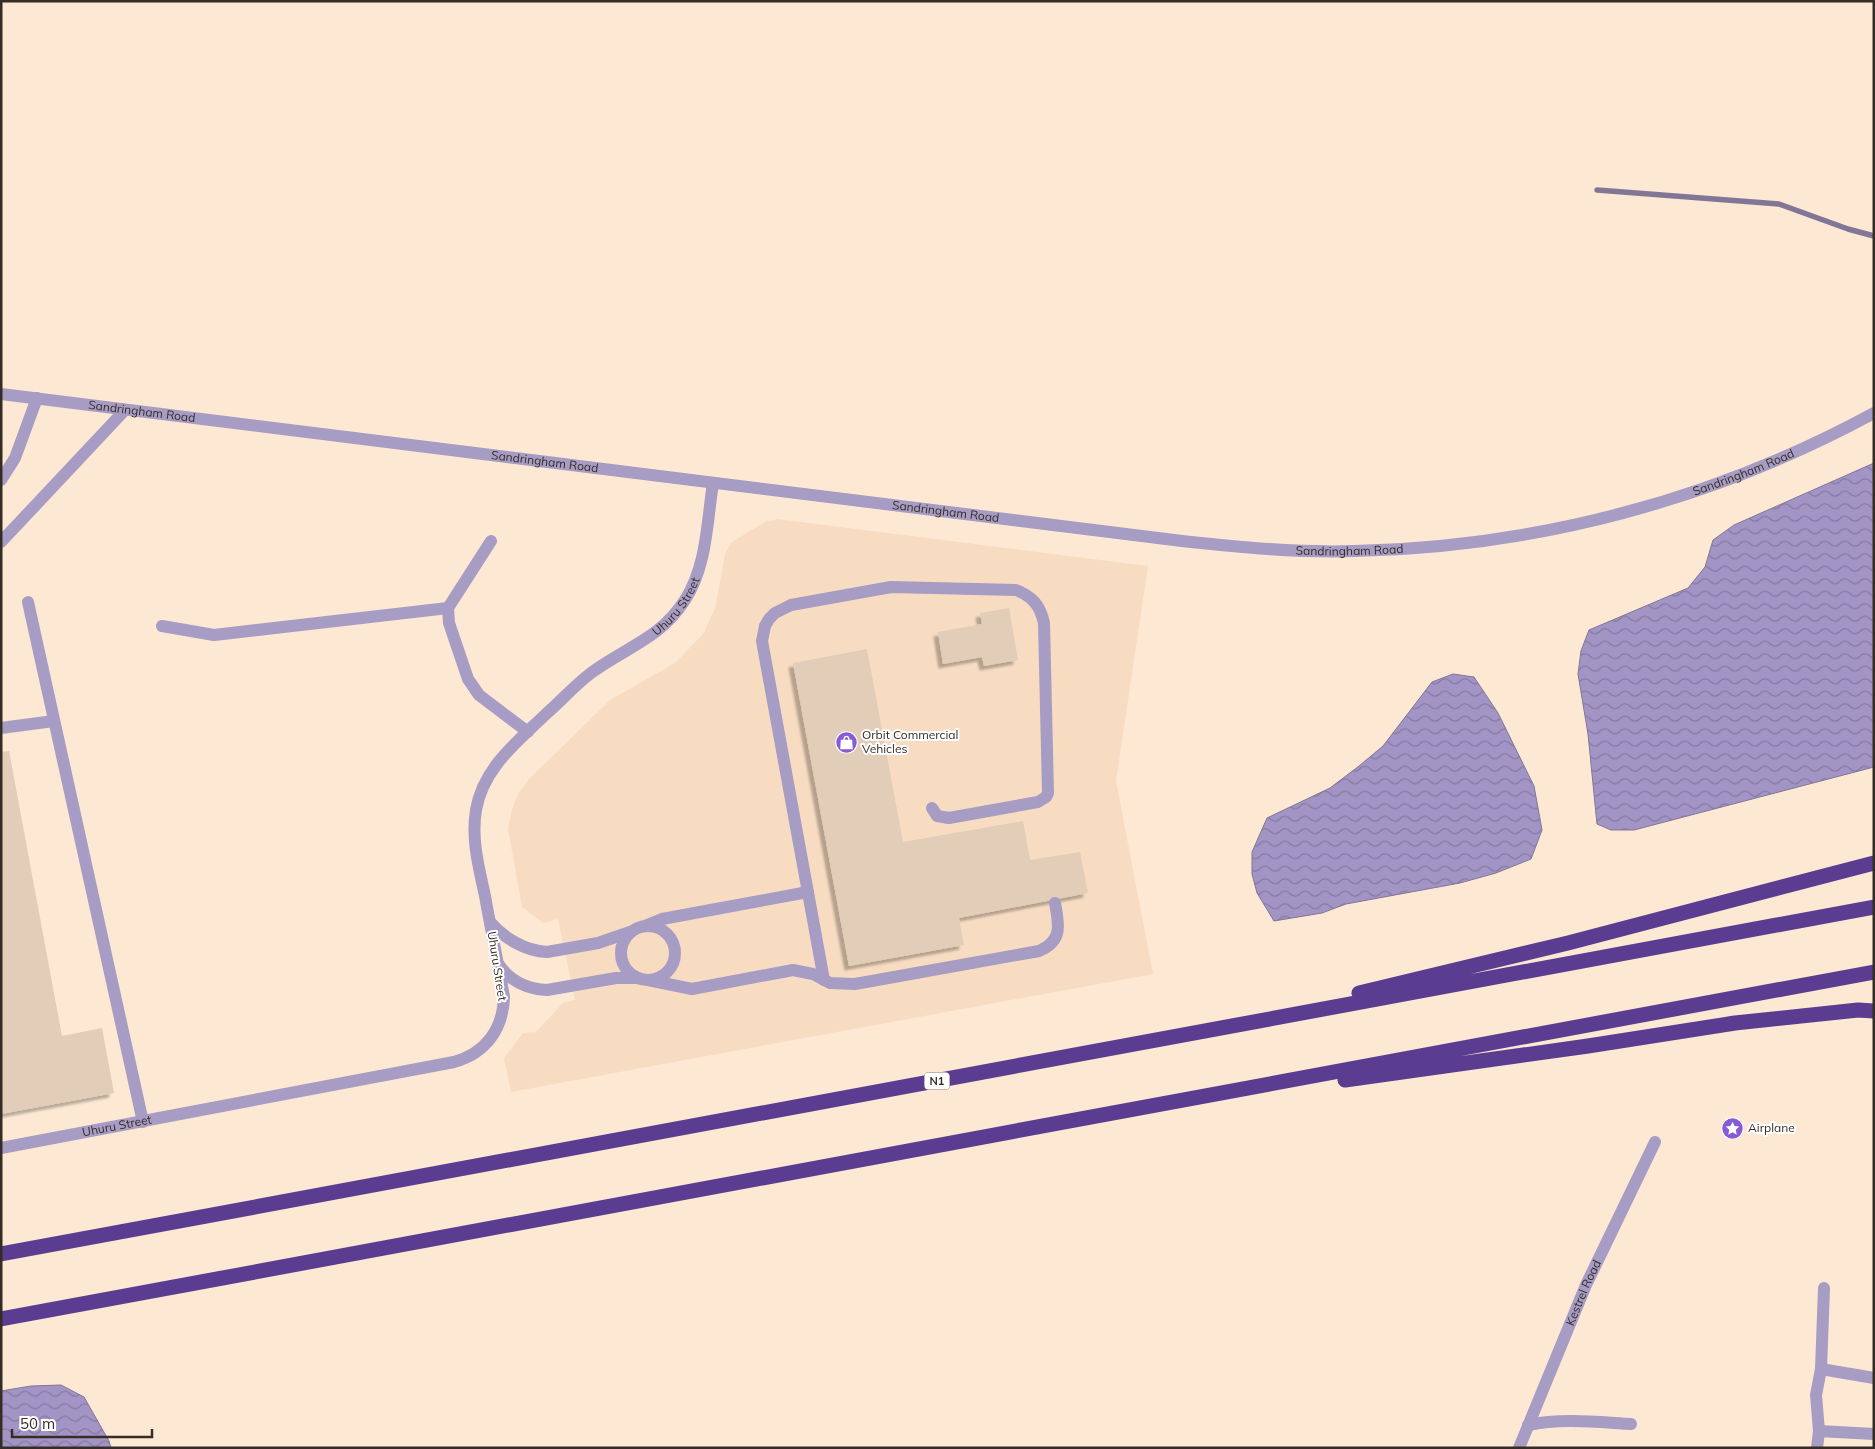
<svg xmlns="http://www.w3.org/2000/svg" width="1875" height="1449" viewBox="0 0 1875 1449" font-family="Mulish,sans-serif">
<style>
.built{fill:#f7dcc2}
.water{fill:url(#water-waves);stroke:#817696}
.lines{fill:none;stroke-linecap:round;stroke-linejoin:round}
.stream{stroke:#817696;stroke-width:5.5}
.building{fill:#e1cdb8;filter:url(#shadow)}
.minor{stroke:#a69cc4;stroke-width:12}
.highway{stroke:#5a3d91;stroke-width:15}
.labels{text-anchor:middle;stroke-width:4;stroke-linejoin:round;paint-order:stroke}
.shield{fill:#fff;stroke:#726c66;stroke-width:1}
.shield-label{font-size:11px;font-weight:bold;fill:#352d25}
.street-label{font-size:12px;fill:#352d25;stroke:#fff}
.poi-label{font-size:12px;fill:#352d25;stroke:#fff;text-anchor:start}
</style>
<defs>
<pattern id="water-waves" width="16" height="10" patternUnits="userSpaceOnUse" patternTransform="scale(1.25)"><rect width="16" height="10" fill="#a295c6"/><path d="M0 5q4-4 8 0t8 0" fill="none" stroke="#857aa1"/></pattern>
<filter id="shadow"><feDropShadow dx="-4.5" dy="4.5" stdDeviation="1" flood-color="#0004"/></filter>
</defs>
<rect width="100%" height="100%" fill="#fde8d3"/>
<path class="built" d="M777 519 1148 566 1116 781 1153 974 511 1092 504 1058 523 1033 536 1032 563 1003 575 1000 558 919 543 923 522 907 508 829 512 809 519 792 530 778 610 700 675 663 703 634 715 609 725 554 732 542 768 520 769 522Z"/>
<path class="water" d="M1874 463V767L1634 830H1611L1597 824 1588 734 1578 674 1581 651 1589 630 1688 588 1705 567 1713 540 1734 525Z
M1453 674 1474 677 1498 713 1534 786 1542 830 1531 859 1496 873 1460 883 1346 904 1322 913 1274 921 1257 893 1252 874V852L1267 818 1330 788 1359 766 1383 746 1432 682Z
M61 1385 84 1397 109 1441 111 1448H1V1391L31 1386Z"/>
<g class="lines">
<path class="stream" d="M1597 190 1779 204 1848 229 1874 236"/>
</g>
<path class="building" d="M1009 608 1018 660 984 666 982 657 943 664 938 632 982 624 980 613Z
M867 649 903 842 1023 821 1030 860 1080 852 1088 893 959 918 964 945 849 966 793 663Z
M9 751 62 1036 102 1028 114 1093 1 1114V752Z"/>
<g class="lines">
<g class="minor">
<path id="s1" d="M1 394 1182 541C1239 547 1297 553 1355 551 1536 547 1714 500 1874 413"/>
<path d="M1 480 15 458 37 398"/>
<path d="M491 541 448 608 449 623 468 679 479 695 528 732"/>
<path d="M1 542 125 410"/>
<path d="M28 602 143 1122"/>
<path d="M162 626 214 635 448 608"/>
<path d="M1 728 54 721"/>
<path d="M490 922C504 938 525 951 547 952L598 943 630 932"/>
<path d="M647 925 662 919 808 892"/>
<circle cx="648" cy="953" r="27"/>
<path d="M499 965C511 982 527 989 547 990L616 978H638"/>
<path d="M648 980 692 989 793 970 813 974 830 983 855 984 1039 951C1063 941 1059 925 1055 903"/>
<path d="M824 980 762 641 765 626 769 619 775 613 791 605 891 587 1016 590C1032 596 1040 605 1044 623L1048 793 1046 797 1038 802 949 818 937 816 932 808"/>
<path id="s2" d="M1 1148 454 1062C486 1053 503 1029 504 997 498 963 491 930 485 896 479 868 471 839 476 810 483 768 517 742 546 714 561 701 575 685 591 673 626 647 660 639 685 600 707 566 707 521 713 483"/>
<path d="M1824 1288 1821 1369 1874 1378"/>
<path d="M1528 1425C1562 1418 1596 1422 1631 1424"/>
<path d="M1819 1431 1816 1395 1821 1369"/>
<path id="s3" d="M1519 1448 1586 1285 1655 1142"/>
<path d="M1817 1448 1819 1431 1874 1434"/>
</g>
<path class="highway" d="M1359 993 1568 943 1874 863
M1345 1080 1588 1046 1735 1023 1858 1010 1874 1011
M1 1254 1874 907
M1 1319 1874 972"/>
</g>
<defs>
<symbol id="shop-disc" viewBox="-11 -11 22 22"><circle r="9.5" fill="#865bd5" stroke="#fff"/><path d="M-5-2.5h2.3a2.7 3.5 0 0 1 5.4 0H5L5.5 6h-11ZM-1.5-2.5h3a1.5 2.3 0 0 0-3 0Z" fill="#fff"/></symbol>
<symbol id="sight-disc" viewBox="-11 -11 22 22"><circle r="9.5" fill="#865bd5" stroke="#fff"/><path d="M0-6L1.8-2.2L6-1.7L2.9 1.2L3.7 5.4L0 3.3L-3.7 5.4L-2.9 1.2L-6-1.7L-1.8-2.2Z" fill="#fff"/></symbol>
</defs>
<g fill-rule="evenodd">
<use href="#shop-disc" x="834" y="730" width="25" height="25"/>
<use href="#sight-disc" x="1720" y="1116" width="25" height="25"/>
</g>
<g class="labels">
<rect class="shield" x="924.5" y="1072.5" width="25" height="17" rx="4"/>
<g class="shield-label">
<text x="937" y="1085">N1</text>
</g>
<g class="street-label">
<text dy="4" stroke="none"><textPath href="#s1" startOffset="142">Sandringham Road</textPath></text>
<text dy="4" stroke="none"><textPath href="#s1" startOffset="548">Sandringham Road</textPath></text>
<text dy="4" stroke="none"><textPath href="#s1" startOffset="1762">Sandringham Road</textPath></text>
<text dy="4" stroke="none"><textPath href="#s1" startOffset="952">Sandringham Road</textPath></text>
<text dy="4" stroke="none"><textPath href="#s1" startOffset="1358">Sandringham Road</textPath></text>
<text dy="4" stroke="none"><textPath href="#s2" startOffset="1031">Uhuru Street</textPath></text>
<text transform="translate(497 966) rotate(81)" y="4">Uhuru Street</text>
<text dy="4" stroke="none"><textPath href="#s2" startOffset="118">Uhuru Street</textPath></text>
<text dy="4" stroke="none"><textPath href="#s3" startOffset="168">Kestrel Road</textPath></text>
</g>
<g class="poi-label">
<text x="862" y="739">Orbit Commercial<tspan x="862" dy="14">Vehicles</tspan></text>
<text x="1748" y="1132">Airplane</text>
</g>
</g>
<rect width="1875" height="1449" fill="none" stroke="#352d25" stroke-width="5"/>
<path d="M12 1429v8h140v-8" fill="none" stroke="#352d25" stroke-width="2.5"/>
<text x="20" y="1429" font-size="15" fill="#352d25" stroke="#ffffff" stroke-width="4" paint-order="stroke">50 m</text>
</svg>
